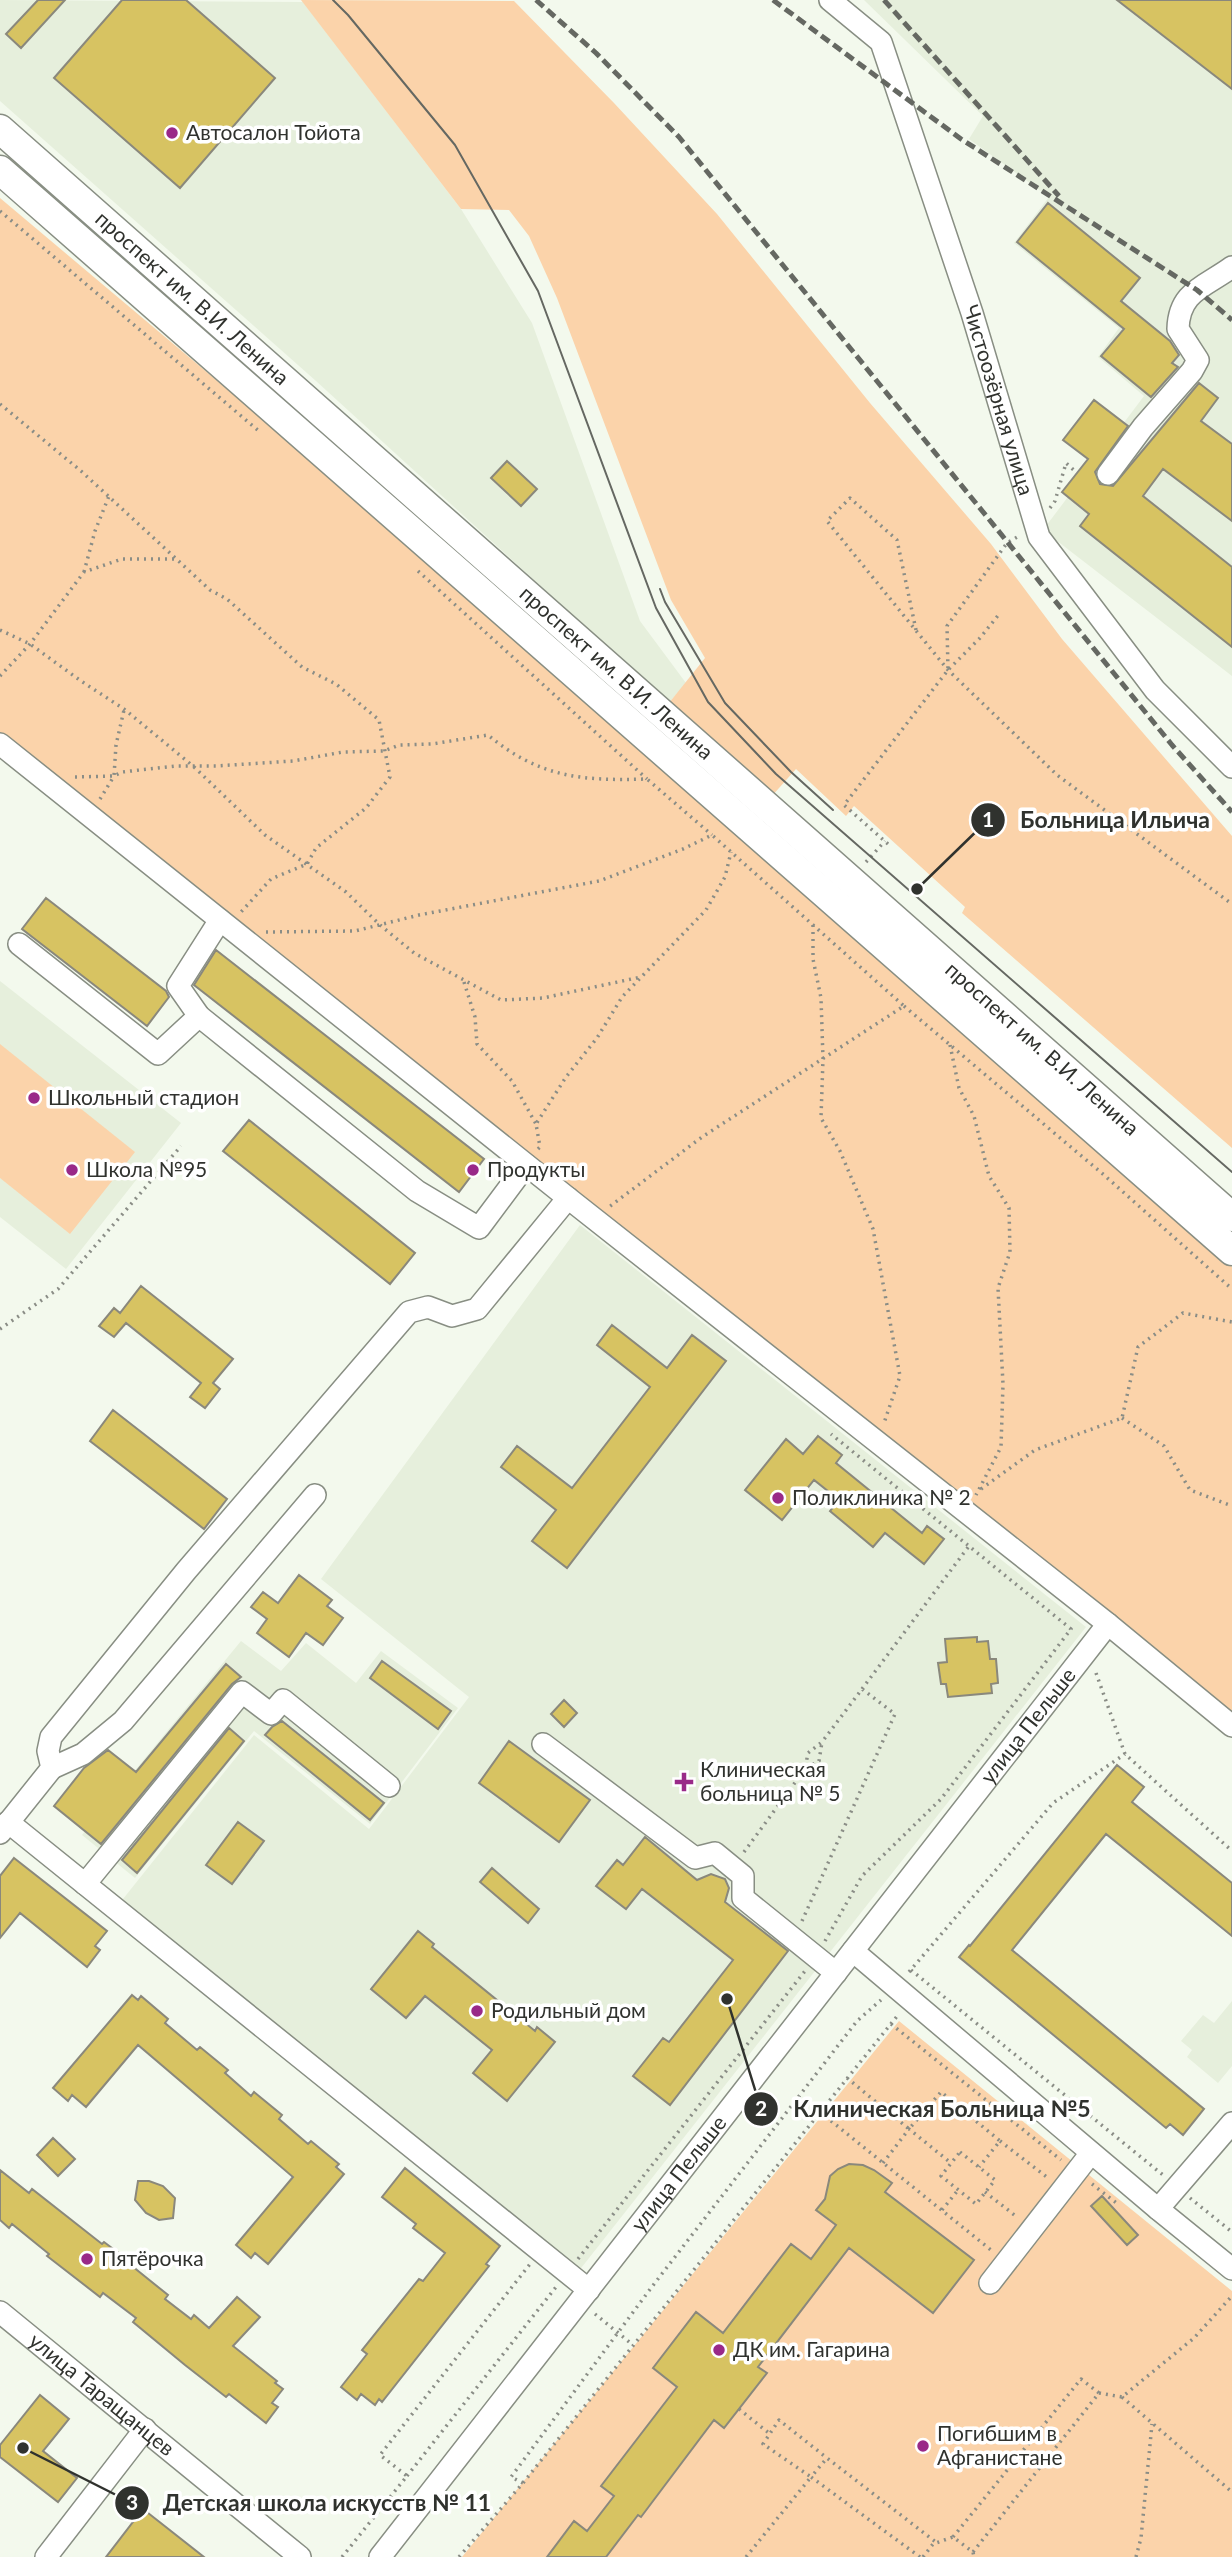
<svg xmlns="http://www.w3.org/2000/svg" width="1232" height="2557" viewBox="0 0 1232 2557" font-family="Lato,sans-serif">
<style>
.built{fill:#e6efdc}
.green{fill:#fbd3aa}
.building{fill:#d7c362;stroke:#8a887c;stroke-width:2}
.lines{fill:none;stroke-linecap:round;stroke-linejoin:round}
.minor-casing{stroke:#888e83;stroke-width:24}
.major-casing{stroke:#888e83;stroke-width:31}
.path{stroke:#8a8d86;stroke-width:3.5;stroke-dasharray:2 5;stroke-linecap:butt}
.minor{stroke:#fff;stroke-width:21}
.major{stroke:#fff;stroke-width:28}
.tram{stroke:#656862;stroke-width:2}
.rail{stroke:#656862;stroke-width:5;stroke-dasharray:10 5;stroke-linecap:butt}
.poi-dot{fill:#992988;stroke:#fff;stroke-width:2.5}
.labels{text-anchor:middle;stroke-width:7;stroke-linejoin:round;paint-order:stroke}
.poi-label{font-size:21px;fill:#30322e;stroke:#fff;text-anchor:start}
.street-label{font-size:21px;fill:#30322e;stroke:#fff}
.leader{fill:none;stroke:#30322e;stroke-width:2.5}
.callout-dot{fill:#30322e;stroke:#fff;stroke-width:2.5}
.mark-label{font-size:21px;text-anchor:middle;font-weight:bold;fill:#fff}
.callout-label{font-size:23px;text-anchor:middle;font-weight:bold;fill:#30322e;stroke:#fff;stroke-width:7;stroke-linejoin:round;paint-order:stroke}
</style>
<rect width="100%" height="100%" fill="#f3f9ed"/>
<path class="built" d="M0 0 303 2 461 209 532 323 640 621 686 683 669 703 316 381 0 101Z
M864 0H1232V676L1043 530 1144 396 1098 357 1119 328 1014 243 1049 197 969 139 983 116Z
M0 981 181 1123 66 1269 0 1217Z
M580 1225 1086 1627 578 2272 119 1904 254 1735 369 1829 469 1697 321 1579Z
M241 1641 281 1671 306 1643 356 1683 381 1651 458 1708 370 1824 254 1731 135 1878 82 1835Z
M1232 2001V2066L1218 2083 1187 2057 1192 2050 1181 2041 1203 2015 1214 2023Z"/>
<path class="green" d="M301 0 514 1 614 103 717 214 870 403 991 544 1062 639 1232 836V1148L962 913 965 907 854 806 846 816 796 769 771 797 669 703 705 658 671 600 557 298 529 236 509 210 461 209Z
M0 198 329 475 1232 1267V1718L0 733Z
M0 1044 135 1152 70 1234 0 1178Z
M899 2021 1232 2291V2557H462Z"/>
<path class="building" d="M38 0H65L21 48 6 34Z
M122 0H186L275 78 180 188 54 78Z
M1117 0H1232V89Z
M1048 203 1140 278 1121 301 1170 341 1179 355 1172 363 1178 367 1151 397 1101 356 1124 329 1017 242Z
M1199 383 1218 398 1201 421 1232 444V521L1163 469 1143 496 1232 567V647L1080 526 1089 514 1062 492 1088 459 1063 440 1094 400 1128 426 1095 472 1100 484 1113 486Z
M507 461 537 489 521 506 491 478Z
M46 898 166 991 169 997 147 1026 22 929Z
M216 950 484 1159 459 1192 194 985Z
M249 1120 415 1253 390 1284 223 1151Z
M141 1286 233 1359 213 1383 220 1389 205 1408 190 1397 201 1383 126 1323 114 1337 99 1326 114 1308 120 1313Z
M612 1325 667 1368 692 1335 726 1361 567 1568 532 1541 556 1510 501 1467 517 1446 572 1488 650 1387 597 1345Z
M113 1410 227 1499 204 1529 90 1441Z
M818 1436 842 1455 836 1463 922 1533 927 1526 944 1539 924 1564 885 1533 873 1547 830 1511 839 1500 814 1480 782 1520 745 1490 786 1439 803 1454Z
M299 1575 332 1600 327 1606 343 1618 323 1645 306 1633 289 1657 257 1633 267 1619 251 1607 263 1592 278 1603Z
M977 1637V1642L988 1641 990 1659H996L998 1683 991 1684 992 1693 948 1697 946 1684H941L938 1663 947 1662 945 1639Z
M382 1661 451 1711 438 1729 370 1678Z
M226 1664 241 1677 232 1684 101 1844 54 1806 84 1768 108 1750 136 1772Z
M564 1700 577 1713 564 1727 551 1714Z
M282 1721 384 1803 370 1820 265 1735 272 1727Z
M229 1728 244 1741 137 1873 122 1860Z
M509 1741 590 1800 559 1842 479 1783Z
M1117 1765 1144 1787 1132 1802 1232 1883V1936L1106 1834 1012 1950 1204 2109 1183 2135 1170 2124 1166 2128 959 1957 969 1945 970 1946Z
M238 1822 264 1841 232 1884 206 1865Z
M645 1837 697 1880 711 1874 725 1879 729 1888 725 1902 788 1951 670 2105 633 2076 663 2038 669 2042 733 1960 642 1889 626 1909 596 1886 617 1860 623 1865Z
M14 1858 107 1931 95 1946 100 1950 87 1967 20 1913 0 1938V1876Z
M492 1868 539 1909 528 1923 480 1882Z
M418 1931 434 1944 432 1947 535 2031 537 2027 555 2042 507 2101 473 2073 492 2050 425 1996 406 2018 371 1989Z
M132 1995 138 2000 141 1996 168 2019 165 2023 197 2050 200 2047 228 2070 225 2073 251 2096 254 2092 282 2115 279 2119 308 2144 311 2141 339 2164 336 2167 344 2174 268 2264 255 2253 251 2258 236 2245 293 2177 138 2045 86 2107 72 2095 68 2101 53 2088Z
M53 2138 75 2159 58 2176 37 2155Z
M849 2164 863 2165 874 2170 892 2183 885 2192 974 2260 933 2313 849 2248 758 2367 767 2373 724 2428 714 2420 641 2517 638 2515 606 2557H547L574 2521 587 2531 614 2496 601 2486 677 2387 653 2368 696 2312 723 2333 791 2244 811 2259 836 2225 816 2210 825 2199 830 2176 838 2169Z
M405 2168 500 2246 486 2264 489 2266 382 2402 379 2399 375 2405 361 2394 357 2400 341 2387 367 2354 362 2350 419 2279 423 2281 445 2253 413 2228 416 2224 382 2197Z
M0 2170 29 2193 32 2189 102 2244 104 2242 128 2260 127 2262 168 2295 165 2299 191 2319 194 2315 209 2328 237 2297 260 2317 233 2346 277 2381 275 2383 283 2389 272 2403 278 2407 266 2423 229 2394 226 2397 185 2365 133 2322 136 2318 103 2293 100 2297 47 2256 49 2254 12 2224 9 2228 0 2220Z
M138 2181H149L163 2186 175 2198 173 2218 159 2220 146 2213 135 2200Z
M1102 2196 1138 2235 1127 2245 1091 2206Z
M40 2395 69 2419 43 2451 77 2478 58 2502 0 2457V2445Z
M143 2509 204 2557H106Z"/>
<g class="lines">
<defs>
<g id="minor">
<path id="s1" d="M830 0 881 42 972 313 1039 537 1155 690 1232 767"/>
<path d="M1108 474 1143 427 1192 371 1198 360 1178 329C1179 291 1205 287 1232 267"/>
<path d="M0 744 568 1198 1108 1624 1232 1726"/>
<path d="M220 920 178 986 199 1016 417 1191 479 1228 526 1165"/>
<path d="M19 944 158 1054 199 1016"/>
<path d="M543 1744 695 1858 715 1853 743 1876V1898L836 1973"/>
<path d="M52 1768 83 1754 123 1721 315 1495"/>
<path d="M8 1822 589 2290"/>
<path d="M0 1833 52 1768 48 1751 51 1737 186 1571 409 1312 428 1307 452 1316 477 1309 568 1198"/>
<path d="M85 1884 242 1692 271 1714 283 1700 389 1786"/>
<path d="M853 1951 1158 2209 1232 2269"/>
<path d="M1158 2209 1232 2123"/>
<path d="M990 2283 1091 2153"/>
<path id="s2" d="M0 2312 300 2557"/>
<path d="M46 2557 145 2429"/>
<path id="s3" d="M380 2557 1108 1624"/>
</g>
<g id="major">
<path id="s4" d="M0 129 1232 1217"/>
<path d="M0 170 1232 1251"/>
</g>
</defs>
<use href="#minor" class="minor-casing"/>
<use href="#major" class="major-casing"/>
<path class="path" d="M0 211 260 432
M0 404 81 471 210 590 227 599 302 667 336 684 379 720 390 777 366 808 316 848 307 864 271 879 241 912
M1050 508 1055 501 1066 463 1077 473
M418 571 647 779
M84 572 95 531 109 496
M0 630 30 644 81 681 124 709 193 766 265 835 346 892 380 925 414 953 501 1000 543 998 641 977
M916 630 897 540 850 498 827 521 948 670 1057 775 1232 904
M949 669 980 638 1000 613
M0 676 30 644 84 572 122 559H177
M75 777 114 776 122 772 176 766H216L293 761 343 752 384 751 399 745 432 744 488 735C540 778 582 781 647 779L712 835
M100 799 114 776 116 745 124 710
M888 844 844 805 948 670 947 626 1007 543 1019 536
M866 862 885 841
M813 925V959L821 998 823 1059 821 1118 840 1151 873 1229 900 1376 884 1423
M266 932 355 931 419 915 599 881 683 849 712 835 904 1006 702 1137 609 1207
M464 982 475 1017 477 1044 512 1081 536 1124
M904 1006 1104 1175 1232 1289
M950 1045 959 1088 974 1116 989 1176 1009 1208 1010 1252 998 1288 1003 1384 1001 1447 976 1495
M538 1149 540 1147 536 1124 566 1077 597 1038 622 997 706 910 725 877 731 852
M0 1329 58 1289 181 1146
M1122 1418 1164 1446 1190 1490 1232 1506
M981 1489 1035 1450 1122 1418 1138 1347 1183 1313 1232 1322
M1096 1673 1125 1754 1232 1851
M862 1689 969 1546
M744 1852 805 1769 819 1761 822 1742 808 1753 805 1769
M802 1921 895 1714 862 1689 822 1742
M825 1941 862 1876 941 1799 1071 1629 831 1434
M911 1970 1163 2175
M909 1972 1053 1803 1125 1754
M891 2024 1061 2160
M847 2078 909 2129 941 2092 1000 2141 979 2167
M820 2112 991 2250
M1000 2141 1048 2178
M960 2152 995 2180 976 2204 941 2176Z
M883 2163 909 2129 951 2163
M1092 2184 1119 2205
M985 2192 1017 2217
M1190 2198 1232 2232
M942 2210 958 2190
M578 2259 805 1971
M595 2314 633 2345
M1099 2393 1122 2397 1194 2338 1232 2296
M1122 2397 1232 2492
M739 2409 770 2434
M407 2476 556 2287
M523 2483 511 2477 651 2288 857 2021 881 2000
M953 2537 1081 2379 1099 2393 973 2552
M342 2557 407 2476 380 2455 530 2264
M459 2557 523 2483 898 2015
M746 2557 811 2477 763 2444 779 2420 827 2458
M920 2557 811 2477 827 2458 937 2543
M923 2557 933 2544 953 2537 973 2552 974 2557
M1136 2557 1141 2538 1152 2424"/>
<use href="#minor" class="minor"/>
<use href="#major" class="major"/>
<path class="tram" d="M333 0 348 15 455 145 538 291 656 608 708 702 776 774 1232 1172
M660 589 665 602 725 703 791 772 833 810"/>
<path class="rail" d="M536 0 596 53 679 137 1172 745 1232 812
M773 0 961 139 1197 290 1232 320
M884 0 1059 196"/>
</g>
<g class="poi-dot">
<circle cx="172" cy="133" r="7"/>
<circle cx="34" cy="1098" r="7"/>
<circle cx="72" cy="1170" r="7"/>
<circle cx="473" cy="1170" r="7"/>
<circle cx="778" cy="1498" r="7"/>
<path d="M680.5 1771.5h7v7h7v7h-7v7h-7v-7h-7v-7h7z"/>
<circle cx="477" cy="2011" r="7"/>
<circle cx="87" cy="2259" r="7"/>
<circle cx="719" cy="2350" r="7"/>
<circle cx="923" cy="2446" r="7"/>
</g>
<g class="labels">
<g class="poi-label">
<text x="186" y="140">Автосалон Тойота</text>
<text x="48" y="1105">Школьный стадион</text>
<text x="86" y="1177">Школа №95</text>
<text x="487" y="1177">Продукты</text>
<text x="792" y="1505">Поликлиника № 2</text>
<text x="700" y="1777">Клиническая<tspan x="700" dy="24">больница № 5</tspan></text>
<text x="491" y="2018">Родильный дом</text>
<text x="101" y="2266">Пятёрочка</text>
<text x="733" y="2357">ДК им. Гагарина</text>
<text x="937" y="2441">Погибшим в<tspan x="937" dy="24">Афганистане</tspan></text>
</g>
<g class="street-label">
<text dy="7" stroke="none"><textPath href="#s4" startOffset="256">проспект им. В.И. Ленина</textPath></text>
<text dy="7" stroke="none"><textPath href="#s1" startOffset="443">Чистоозёрная улица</textPath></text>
<text dy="7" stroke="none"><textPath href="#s4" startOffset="822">проспект им. В.И. Ленина</textPath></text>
<text dy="7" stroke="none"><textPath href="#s4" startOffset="1390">проспект им. В.И. Ленина</textPath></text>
<text dy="7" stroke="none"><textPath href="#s3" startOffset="1054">улица Пельше</textPath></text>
<text dy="7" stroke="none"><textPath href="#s3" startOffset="486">улица Пельше</textPath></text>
<text dy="7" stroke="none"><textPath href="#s2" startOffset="131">улица Таращанцев</textPath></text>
</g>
</g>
<path class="leader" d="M917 889L988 820M727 1999L761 2109M23 2448L132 2503"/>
<g class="callout-dot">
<circle cx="917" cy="889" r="7"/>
<circle cx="727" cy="1999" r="7"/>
<circle cx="23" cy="2448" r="7"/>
<circle cx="988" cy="820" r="18"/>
<circle cx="761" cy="2109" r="18"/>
<circle cx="132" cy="2503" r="18"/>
</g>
<g class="mark-label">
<text x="988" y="827">1</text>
<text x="761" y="2116">2</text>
<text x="132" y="2510">3</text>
</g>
<g class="callout-label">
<text x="1115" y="828">Больница Ильича</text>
<text x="942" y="2117">Клиническая Больница №5</text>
<text x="327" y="2511">Детская школа искусств № 11</text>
</g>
</svg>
